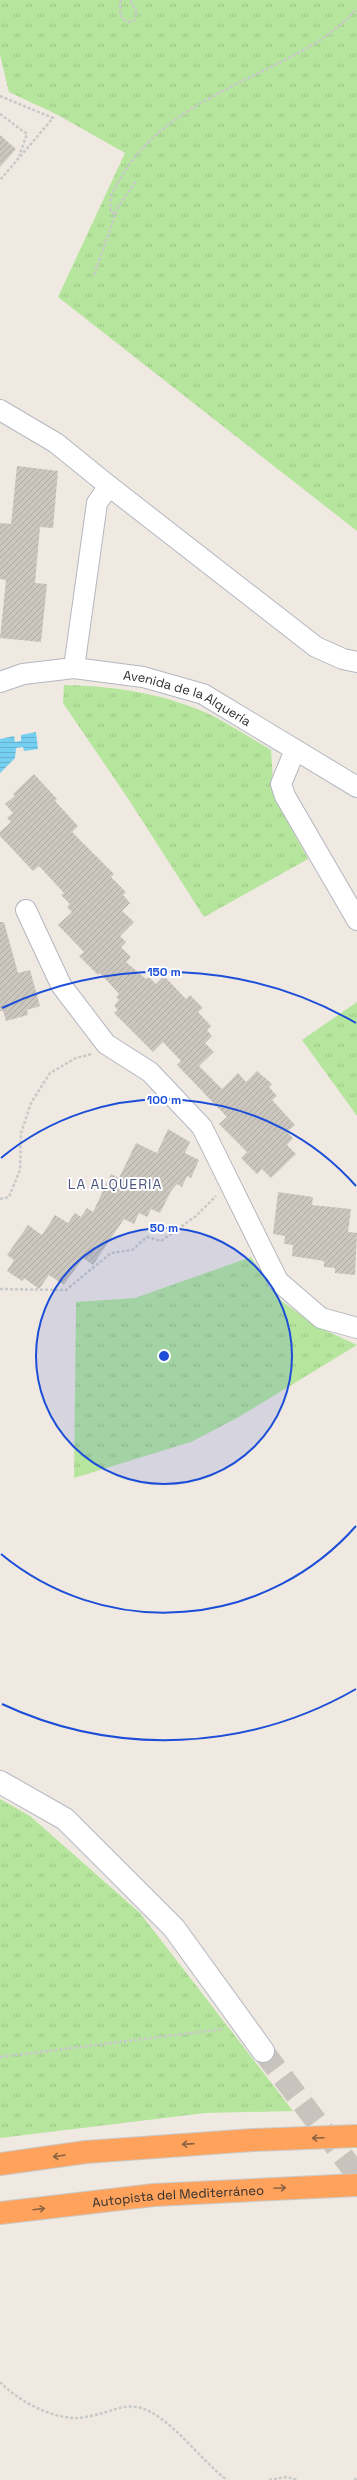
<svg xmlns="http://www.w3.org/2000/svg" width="357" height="2480" viewBox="0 0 357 2480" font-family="'Space Grotesk',sans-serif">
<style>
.grass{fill:url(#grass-tufts)}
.water{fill:url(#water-rules)}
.building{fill:url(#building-hatch)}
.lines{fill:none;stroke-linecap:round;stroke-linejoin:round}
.secondary-tunnel{stroke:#c8c4bd;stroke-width:22;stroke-dasharray:22 11;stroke-linecap:butt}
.street-casing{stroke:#b4b7c1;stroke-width:22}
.secondary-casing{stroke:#b4b7c1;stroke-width:24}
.highway-casing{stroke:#c9c9c9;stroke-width:24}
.path{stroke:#c9c9c9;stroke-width:2.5;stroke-dasharray:3 2;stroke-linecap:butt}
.street{stroke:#fff;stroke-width:20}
.secondary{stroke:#fff;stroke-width:22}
.highway{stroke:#ffa35c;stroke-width:22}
.oneway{stroke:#8c6343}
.ring{fill:none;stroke:#1d4ed8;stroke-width:2}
.labels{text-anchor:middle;stroke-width:4;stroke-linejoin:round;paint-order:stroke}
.street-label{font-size:13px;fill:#2e2e2e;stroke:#fff}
.neighbourhood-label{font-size:14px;letter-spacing:1px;fill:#4d5680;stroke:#fff}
.centre{fill:#1d4ed8;stroke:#fff;stroke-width:2}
.ring-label{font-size:12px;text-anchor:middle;font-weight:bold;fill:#1d4ed8;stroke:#fff;stroke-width:4;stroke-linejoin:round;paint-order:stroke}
</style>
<defs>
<pattern id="grass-tufts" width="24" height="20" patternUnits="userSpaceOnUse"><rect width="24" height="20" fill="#b6e59e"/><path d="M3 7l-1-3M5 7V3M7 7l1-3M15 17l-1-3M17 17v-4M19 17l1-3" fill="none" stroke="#9dc588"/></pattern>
<pattern id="water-rules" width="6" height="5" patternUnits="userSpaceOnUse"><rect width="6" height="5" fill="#75cff0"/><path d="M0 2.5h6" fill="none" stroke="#66b2ce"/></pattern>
<pattern id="building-hatch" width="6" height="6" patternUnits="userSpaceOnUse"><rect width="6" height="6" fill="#cbc7bf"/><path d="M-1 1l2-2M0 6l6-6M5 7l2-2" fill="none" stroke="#afaba4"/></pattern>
</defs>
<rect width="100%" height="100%" fill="#efe9e1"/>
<path class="grass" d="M0 0H357V531L58 297 125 153 58 115 9 92 0 55Z
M64 685C116 686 168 694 215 717 234 727 252 739 271 750L274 797 308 859 204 917 129 800 63 703Z
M357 1002V1116L302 1040Z
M251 1257 279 1299 314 1325 357 1345 237 1418 191 1442 74 1478 76 1302 135 1298Z
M0 1799 30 1816 140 1913 293 2111 205 2113 0 2138Z"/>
<path class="water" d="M36 732 38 749 24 751 23 747 16 748 15 758 0 773V739L14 736 15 742 21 741V735Z"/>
<path class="building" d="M0 135 16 149 0 167Z
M17 466 58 471 53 528 40 527 35 583 47 584 41 642 0 638 6 580 0 579V523L11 524Z
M34 774 57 799 55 801 78 826 72 832 114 874 111 877 126 892 123 895 130 903 122 911 134 922 120 936 126 942 121 947 131 957 126 962 146 979 149 977 156 984 164 976 186 999 190 995 203 1008 198 1012 211 1026 207 1030 212 1036 205 1043 214 1052 199 1066 222 1089 238 1073 246 1082 257 1071 272 1084 269 1087 277 1096 272 1100 295 1125 287 1132 293 1138 287 1145 296 1154 271 1178 262 1169 257 1174 241 1158 247 1152 219 1124 227 1117 177 1065 181 1061 163 1042 153 1052 114 1013 118 1010 114 1006 119 1000 116 997 119 994 100 973 98 975 79 956 84 952 58 925 72 912 67 907 70 904 61 895 64 893 39 866 33 871 0 836V832L11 822 7 818 13 813 5 804 15 796 13 794Z
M0 922H4L18 973 30 970 40 1006 27 1010 28 1015 6 1021 3 1011H0Z
M168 1129 190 1142 185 1153 199 1160 191 1178 187 1176 182 1187 177 1184 171 1191 160 1213 151 1209 147 1217 139 1213 134 1224 124 1219 93 1265 83 1258 64 1285 49 1275 39 1289 24 1278 22 1281 7 1271 14 1260 7 1255 28 1225 42 1235 55 1215 68 1223 75 1213 81 1217 87 1208 93 1212 111 1174 119 1178 136 1143 157 1153Z
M278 1192 313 1197 312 1205 351 1209 348 1232 357 1233 355 1275 335 1273V1268L324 1267V1261L292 1256 293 1245 284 1244 285 1236 273 1234Z"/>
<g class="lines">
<path class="secondary-tunnel" d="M263 2051 357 2175"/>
<defs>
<g id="street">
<path d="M0 410 56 443 109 486"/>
<path d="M74 668 97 503 109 486 316 647 343 659 357 662"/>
<path id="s1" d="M0 682 23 674 74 668 143 677 203 694 357 787"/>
<path d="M295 750 281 784 285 796 357 920"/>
<path d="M26 910 61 985 106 1044 150 1072 202 1127 278 1281 321 1318 357 1328"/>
</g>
<path id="secondary" d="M0 1782 65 1819 174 1928 263 2051"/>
<g id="highway">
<path d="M0 2164 86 2152 253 2140 357 2136"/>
<path id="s2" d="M0 2213 154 2195 357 2185"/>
</g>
</defs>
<use href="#street" class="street-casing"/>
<use href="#secondary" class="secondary-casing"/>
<use href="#highway" class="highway-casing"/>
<path class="path" d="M121 0C120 9 118 19 129 22L134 20 137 13 130 0
M0 96 53 118 0 180
M0 114 27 134 19 156
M115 214 111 212C108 196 114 189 122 176 160 110 244 84 307 48 325 38 343 24 357 9
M94 275 118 207 136 181
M0 1199 9 1197 20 1170 21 1133 31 1103 50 1073 76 1058 92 1054
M0 1289 66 1290 111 1253 132 1250 147 1237 161 1241 196 1216 216 1196
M0 2057 223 2029
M0 2382C17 2400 50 2418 76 2418 84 2418 95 2415 103 2413 116 2409 127 2404 141 2408 171 2417 201 2461 227 2480
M269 2480 287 2477 297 2480
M354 2480 357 2479"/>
<use href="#street" class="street"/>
<use href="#secondary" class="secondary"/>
<use href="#highway" class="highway"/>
</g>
<defs><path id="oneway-shaft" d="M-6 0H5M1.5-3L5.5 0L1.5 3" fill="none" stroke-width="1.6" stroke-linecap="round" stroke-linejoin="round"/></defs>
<g class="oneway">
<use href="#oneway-shaft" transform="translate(318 2138) rotate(178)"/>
<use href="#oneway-shaft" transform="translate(188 2144) rotate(176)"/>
<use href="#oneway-shaft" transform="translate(59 2156) rotate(172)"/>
<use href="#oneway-shaft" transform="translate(280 2188) rotate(-3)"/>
<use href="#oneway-shaft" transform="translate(39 2209) rotate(-7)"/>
</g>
<circle cx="164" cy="1356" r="128" fill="#1d4ed8" fill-opacity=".12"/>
<g class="ring">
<circle cx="164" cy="1356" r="128"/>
<path d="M356 1526A256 256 0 0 1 1 1554M1 1158A256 256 0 0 1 356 1186"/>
<path d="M356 1689A384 384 0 0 1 2 1704M2 1008A384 384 0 0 1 356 1023"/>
</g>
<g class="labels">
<g class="street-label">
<text dy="5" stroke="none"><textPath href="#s1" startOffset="194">Avenida de la Alquería</textPath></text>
<text dy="5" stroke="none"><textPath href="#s2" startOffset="179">Autopista del Mediterráneo</textPath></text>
</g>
<g class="neighbourhood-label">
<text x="115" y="1189">LA ALQUERIA</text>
</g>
</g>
<circle cx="164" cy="1356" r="6" class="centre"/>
<g class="ring-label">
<text x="164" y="976">150 m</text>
<text x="164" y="1104">100 m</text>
<text x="164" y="1232">50 m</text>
</g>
</svg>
